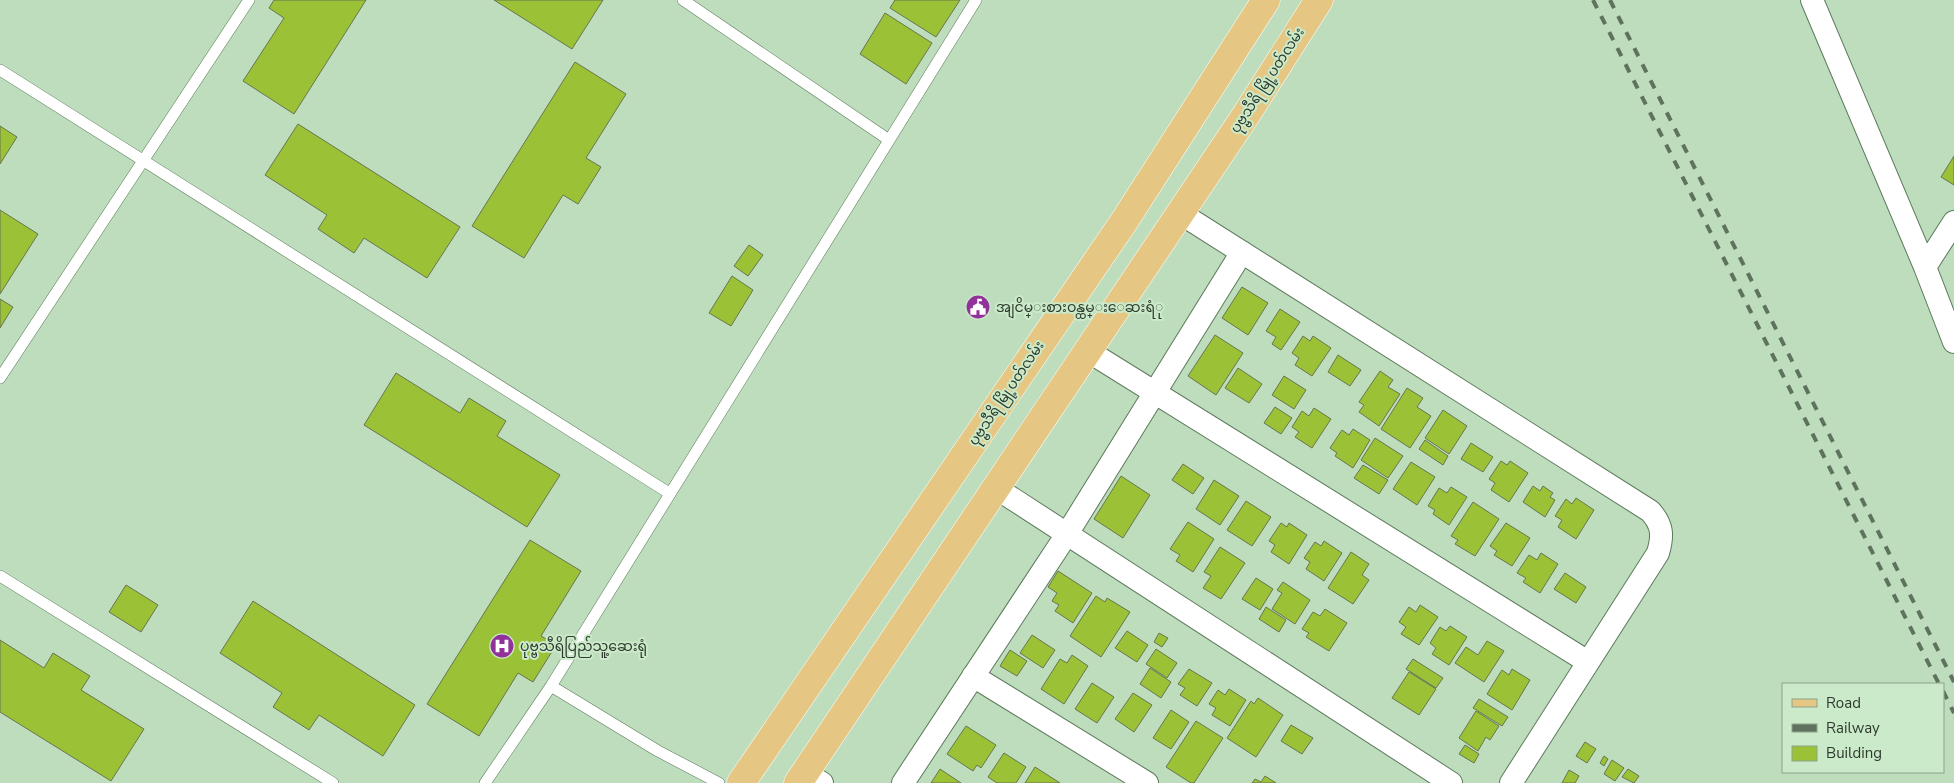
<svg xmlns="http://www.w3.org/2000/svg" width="1954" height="783" viewBox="0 0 1954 783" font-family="'Nunito Sans','Noto Sans Myanmar',sans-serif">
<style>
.building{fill:#9bc237;stroke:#687550}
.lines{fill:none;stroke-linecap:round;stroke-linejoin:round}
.lane-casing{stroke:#5d7a5c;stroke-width:12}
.street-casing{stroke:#5d7a5c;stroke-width:24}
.primary-casing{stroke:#fff;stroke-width:29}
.lane{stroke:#fff;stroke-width:11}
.street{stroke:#fff;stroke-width:22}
.primary{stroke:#e5c783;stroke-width:28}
.rail{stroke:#5f725e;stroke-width:4;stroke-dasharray:9 9;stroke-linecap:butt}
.labels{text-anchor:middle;stroke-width:4;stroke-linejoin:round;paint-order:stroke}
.street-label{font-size:14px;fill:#2f3b2e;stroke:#caeac9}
.poi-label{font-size:14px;fill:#2f3b2e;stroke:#caeac9;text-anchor:start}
</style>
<rect width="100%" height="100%" fill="#bdddbc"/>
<path class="building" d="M274 0H366L294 114 243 81 284 18 269 8Z
M494 0H603L572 49Z
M895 0H960L936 37 890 8Z
M885 13 932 43 906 84 860 54Z
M575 62 626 94 586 158 601 167 578 204 563 195 524 258 472 226Z
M298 124 460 227 427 278 364 238 354 253 318 229 327 215 265 175Z
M0 126 17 137 0 164Z
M1954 156V185L1941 177Z
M0 210 38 234 0 294Z
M749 245 763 255 748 276 734 266Z
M732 276 753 290 731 326 709 313Z
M1242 287 1268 303 1248 335 1222 318Z
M0 299 13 307 0 328Z
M1280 309 1300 322 1281 350 1272 344 1276 337 1266 331Z
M1215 335 1243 353 1216 395 1188 376Z
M1303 336 1310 341 1313 336 1331 348 1312 376 1295 365 1299 358 1292 353Z
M1338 355 1361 370 1350 386 1328 372Z
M1238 368 1262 384 1249 403 1225 388Z
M1380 371 1393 380 1388 387 1400 394 1379 426 1359 412 1364 405 1359 402Z
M396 373 460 413 469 398 506 421 497 436 560 475 527 527 364 425Z
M1284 376 1306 390 1294 409 1272 395Z
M1407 388 1423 398 1417 407 1431 416 1410 448 1381 429Z
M1275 407 1292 418 1281 434 1264 423Z
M1314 408 1331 419 1312 448 1295 437 1299 432 1292 427 1302 411 1309 416Z
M1443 410 1467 426 1449 454 1425 438Z
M1353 429 1370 440 1353 468 1335 456 1337 453 1330 448 1342 430 1349 435Z
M1375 438 1403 456 1388 478 1361 460Z
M1425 440 1448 456 1443 465 1419 449Z
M1471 443 1493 457 1483 472 1461 459Z
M1501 461 1507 465 1510 461 1528 473 1509 502 1491 490 1495 483 1489 479Z
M1411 462 1435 477 1417 505 1393 489Z
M1183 464 1204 478 1193 494 1172 480Z
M1363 465 1388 480 1379 494 1354 478Z
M1121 476 1150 495 1123 538 1094 519Z
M1214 480 1239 496 1220 525 1196 509Z
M1533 486 1540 491 1543 486 1553 493 1550 497 1555 500 1545 517 1523 502Z
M1451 487 1467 497 1449 525 1433 514 1435 510 1428 506 1439 488 1447 493Z
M1576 498 1594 510 1576 539 1558 527 1562 520 1555 516 1566 499 1572 504Z
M1246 501 1271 517 1252 546 1227 530Z
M1473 502 1499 519 1475 556 1455 544 1458 540 1451 536Z
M1188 522 1214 539 1193 572 1176 561 1180 555 1170 549Z
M1281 523 1287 527 1289 523 1307 535 1289 564 1271 552 1275 545 1269 541Z
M1506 523 1530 538 1512 566 1494 555 1497 551 1490 546Z
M530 540 581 571 541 636 556 645 533 682 518 673 479 736 427 704Z
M1324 541 1342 553 1324 581 1306 569 1310 562 1304 558 1315 542 1321 546Z
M1220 547 1245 563 1221 599 1203 588 1211 576 1204 572Z
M1351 552 1369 564 1362 575 1369 580 1353 604 1328 588Z
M1541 553 1558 564 1540 593 1523 582 1526 578 1517 573 1529 555 1537 560Z
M1058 571 1092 593 1073 623 1055 611 1059 605 1052 601 1057 593 1048 587Z
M1565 573 1586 587 1576 603 1554 589Z
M1256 578 1273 589 1260 610 1242 599Z
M1283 582 1310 600 1295 624 1272 609 1282 593 1277 590Z
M126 585 158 605 141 632 109 612Z
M1096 596 1105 602 1107 598 1130 612 1101 657 1070 636Z
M253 601 415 705 383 756 319 715 309 730 273 707 282 693 220 653Z
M1420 605 1438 617 1419 645 1401 634 1406 627 1399 622 1409 607 1416 612Z
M1266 607 1286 620 1279 632 1259 619Z
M1325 609 1347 623 1329 651 1306 637 1309 633 1302 629 1313 612 1320 616Z
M1450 626 1467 637 1449 665 1432 654 1436 648 1430 643 1440 627 1446 631Z
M1127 631 1148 645 1137 662 1115 648Z
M1159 633 1168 638 1162 647 1154 642Z
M1032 635 1055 650 1043 668 1020 653Z
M0 640 44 668 53 653 90 676 81 690 144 729 111 781 0 712Z
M1487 641 1504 651 1484 682 1455 663 1466 647 1478 655Z
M1156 649 1177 663 1167 678 1146 664Z
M1010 650 1027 661 1017 676 1000 666Z
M1072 655 1088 666 1064 704 1041 689 1060 659 1067 663Z
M1413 659 1443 678 1436 688 1406 669Z
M1150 668 1171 682 1161 698 1140 684Z
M1189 669 1212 683 1197 706 1180 695 1185 688 1178 684Z
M1512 669 1530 680 1512 710 1487 694 1502 670 1509 675Z
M1409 672 1436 689 1419 715 1392 698Z
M1092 683 1114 697 1097 723 1075 709Z
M1229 689 1246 700 1230 726 1212 715 1216 708 1209 704 1218 690 1225 695Z
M1133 693 1152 705 1134 732 1115 719Z
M1258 698 1283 715 1256 757 1227 738 1251 701 1254 704Z
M1479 699 1508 717 1502 726 1473 708Z
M1171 710 1189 722 1171 749 1153 738Z
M1476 711 1499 726 1490 740 1486 737 1478 751 1459 738Z
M1196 721 1223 738 1194 783H1191L1166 767Z
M1291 725 1313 738 1302 754 1281 741Z
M966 726 996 745 981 768 977 765 973 771 947 754Z
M1585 742 1596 749 1587 763 1576 756Z
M1465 745 1479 754 1474 763 1459 754Z
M1004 753 1026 767 1016 783H997L988 777Z
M1604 756 1608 759 1604 766 1600 763Z
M1612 760 1624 768 1615 781 1604 774Z
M1035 767 1060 783H1025Z
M940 769 961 783H931Z
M1628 769 1639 776 1634 783 1622 777Z
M1569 770 1579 776 1575 783H1562Z
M1265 776 1276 783H1252L1255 779 1261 782Z"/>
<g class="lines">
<defs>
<path id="lane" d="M683 0 889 140
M0 70 669 493
M0 378 249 0
M0 576 333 783
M551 686 658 751 719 783
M485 783 551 686 976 0"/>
<path id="street" d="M1812 0 1925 267 1954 342
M1180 213 1650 511C1663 525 1663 536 1658 553L1511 783
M1925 267 1954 222
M1088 351 1588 662
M996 488 1451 783
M973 676 1147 783
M805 773 822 783
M903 783 1067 534 1242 252"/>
<path id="primary" d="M741 783 1125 220 1266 0
M798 783 1246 115 1319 0"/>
</defs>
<use href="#lane" class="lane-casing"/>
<use href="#street" class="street-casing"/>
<use href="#primary" class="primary-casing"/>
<use href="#lane" class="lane"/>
<use href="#street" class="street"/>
<use href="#primary" class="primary"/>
<path class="rail" d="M1593 0 1939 684
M1610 0 1954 682
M1943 691 1954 713"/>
</g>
<defs>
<symbol id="civic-disc" viewBox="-11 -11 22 22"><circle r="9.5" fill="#91329b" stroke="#caeac9"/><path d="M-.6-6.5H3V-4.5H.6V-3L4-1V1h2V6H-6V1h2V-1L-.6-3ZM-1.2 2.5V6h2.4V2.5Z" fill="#fff"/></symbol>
<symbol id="hospital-disc" viewBox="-11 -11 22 22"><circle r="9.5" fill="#91329b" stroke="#caeac9"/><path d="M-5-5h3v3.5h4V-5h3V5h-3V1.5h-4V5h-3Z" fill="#fff"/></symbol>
</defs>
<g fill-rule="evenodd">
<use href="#civic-disc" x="964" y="293" width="28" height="28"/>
<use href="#hospital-disc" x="488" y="632" width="28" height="28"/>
</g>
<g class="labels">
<g class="street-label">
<text transform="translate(1267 80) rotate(-57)" y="5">ပုဗ္ဗသီရိ မြို့ပတ်လမ်း</text>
<text transform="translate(1006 393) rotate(-56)" y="5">ပုဗ္ဗသီရိ မြို့ပတ်လမ်း</text>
</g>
<g class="poi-label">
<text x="996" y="312">အျငိမ္းစားဝန္ထမ္းေဆးရံု</text>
<text x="520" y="651">ပုဗ္ဗသီရိပြည်သူ့ဆေးရုံ</text>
</g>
</g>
<rect x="1782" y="683" width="162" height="90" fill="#caeac9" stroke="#8ca48b"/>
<rect x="1792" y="699" width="25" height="8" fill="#e5c783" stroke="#8ca48b"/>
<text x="1826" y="708" font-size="15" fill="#2f3b2e">Road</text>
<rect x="1792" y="724" width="25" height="8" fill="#5f725e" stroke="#8ca48b"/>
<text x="1826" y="733" font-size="15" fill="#2f3b2e">Railway</text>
<rect x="1792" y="746" width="25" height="15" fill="#9bc237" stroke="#8ca48b"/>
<text x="1826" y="758" font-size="15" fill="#2f3b2e">Building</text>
</svg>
